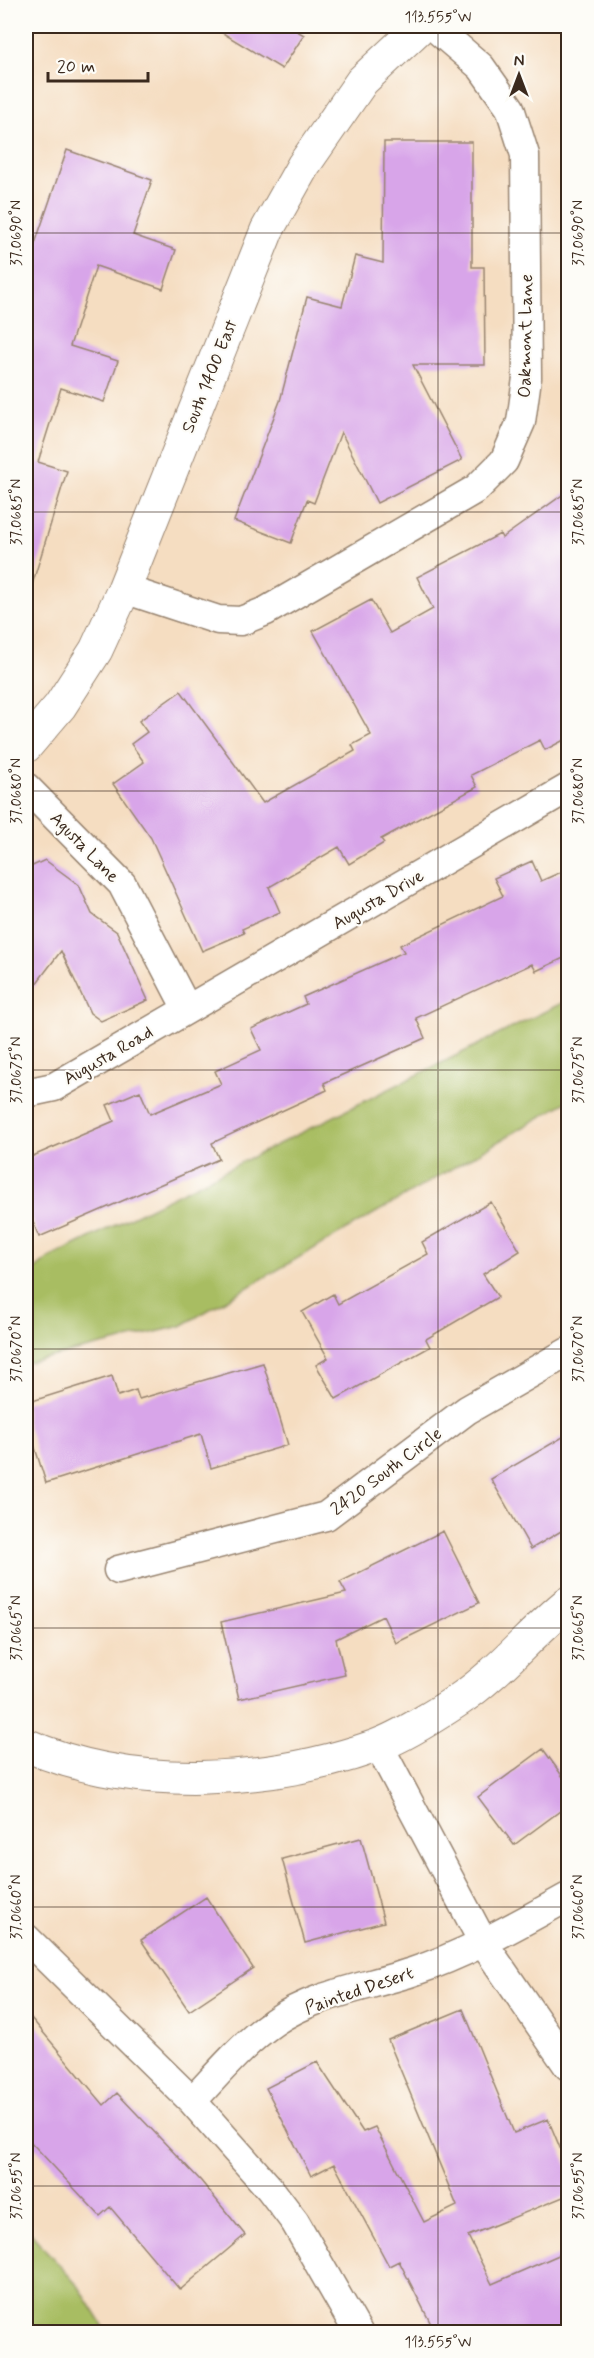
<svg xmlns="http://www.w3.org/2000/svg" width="594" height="2358" viewBox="0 0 594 2358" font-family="Mynerve,sans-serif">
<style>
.green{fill:#a8bd62;stroke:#727440;stroke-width:1.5}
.building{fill:#d8a5e9}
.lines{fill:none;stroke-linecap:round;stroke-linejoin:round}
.minor-casing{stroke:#988470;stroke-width:31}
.tertiary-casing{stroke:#988470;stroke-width:35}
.minor{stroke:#fff;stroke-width:28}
.tertiary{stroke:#fff;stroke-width:33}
.ticks{fill:none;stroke:#3b2a1e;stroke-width:1.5;stroke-opacity:0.45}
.labels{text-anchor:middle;stroke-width:4.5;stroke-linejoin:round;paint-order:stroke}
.street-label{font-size:18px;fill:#3b2a1e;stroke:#fdfcf7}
.neatline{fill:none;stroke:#3b2a1e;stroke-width:2}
.ticks-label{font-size:15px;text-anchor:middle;fill:#3b2a1e}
</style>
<rect width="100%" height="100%" fill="#fdfcf7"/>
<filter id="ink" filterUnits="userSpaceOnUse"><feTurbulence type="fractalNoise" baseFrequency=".0167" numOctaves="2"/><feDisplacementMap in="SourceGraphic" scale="12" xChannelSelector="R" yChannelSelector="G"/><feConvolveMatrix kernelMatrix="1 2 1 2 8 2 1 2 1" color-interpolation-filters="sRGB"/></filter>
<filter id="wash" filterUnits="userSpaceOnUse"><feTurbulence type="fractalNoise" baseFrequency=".008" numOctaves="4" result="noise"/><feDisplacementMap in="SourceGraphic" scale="24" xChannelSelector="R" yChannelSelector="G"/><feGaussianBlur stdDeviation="1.35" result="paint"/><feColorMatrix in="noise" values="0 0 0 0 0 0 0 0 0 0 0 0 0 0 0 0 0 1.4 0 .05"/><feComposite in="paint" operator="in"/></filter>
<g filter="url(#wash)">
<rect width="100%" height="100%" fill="#f5ddc1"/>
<path class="green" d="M568 1000V1101L181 1326 26 1363V1277L49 1258Z
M26 2228 79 2287 107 2332H26Z"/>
<g id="blocks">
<path class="building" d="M211 26H289L304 35 282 69Z
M384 142H472V267H484L485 365H413L462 460 377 503 341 432 314 503 307 500 291 543 234 521 280 401 307 297 342 306 355 256 383 263Z
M67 150 152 180 133 235 176 250 163 289 96 266 70 346 118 361 104 402 61 388 38 462 67 471 32 585 26 584V270Z
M568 491V738L545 750 540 740 471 775 477 787 381 839 384 843 349 864 339 847 269 887 280 912 242 929 244 933 202 951 151 838 113 784 144 762 131 744 147 732 139 721 181 691 263 803 355 751 352 745 371 735 313 631 371 600 390 633 433 609 417 577 500 534 502 538Z
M45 860 79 885 92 914 117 932 148 1000 101 1021 90 1013 61 951 26 997V869Z
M532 861 541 881 568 869V956L536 971 532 964 416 1018 425 1038 324 1083 327 1090 212 1143 219 1159 39 1237 26 1205V1159L114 1121 107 1105 140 1091 150 1114 221 1084 215 1071 261 1050 251 1029 306 1004 303 997 404 952 400 945 503 896 494 878Z
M491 1202 520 1251 483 1274 498 1297 426 1339 430 1347 336 1399 316 1365 328 1358 302 1312 333 1294 338 1304 428 1254 422 1242Z
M263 1363 288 1445 211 1468 201 1434 46 1483 26 1419V1403L112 1376 118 1396 136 1390 139 1399Z
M568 1434V1527L531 1549 491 1479Z
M443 1531 479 1603 396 1643 383 1616 336 1639 345 1675 239 1699 221 1622 346 1593 340 1582Z
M543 1749 568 1784V1805L514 1845 478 1797Z
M361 1838 384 1922 305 1943 282 1859Z
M206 1897 253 1968 189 2011 141 1940Z
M463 2009 514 2133 548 2119 568 2167V2195L468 2236 492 2284 568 2251V2332H435L399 2261 389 2266 334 2164 311 2176 266 2088 317 2062 363 2132 375 2127 424 2222 457 2206 388 2040Z
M26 2012 104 2105 117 2093 201 2181 245 2235 180 2290 110 2207 100 2216 26 2137Z"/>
</g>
</g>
<g filter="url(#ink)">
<use href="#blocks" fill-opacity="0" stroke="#988470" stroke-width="1.5"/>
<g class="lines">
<defs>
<path id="minor" d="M124 589 218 620 241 621 266 611 476 489 504 461 521 422 527 378 525 155 510 108 481 67 433 26
M26 787 122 884 187 1009
M26 1093 54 1087 568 788
M118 1570 326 1516 467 1410 568 1352
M379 1746 484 1944 568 2066
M26 1938 192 2101 270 2189 295 2222 358 2332
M192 2101C218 2074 243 2043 274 2022 314 1994 367 1987 412 1972 467 1954 517 1925 568 1897"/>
<path id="tertiary" d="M26 746 60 706 96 650 124 589 267 230 303 166 362 81 421 26
M26 1745C133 1792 268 1784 376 1746 399 1738 439 1713 460 1699 498 1674 532 1632 568 1603"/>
</defs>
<use href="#minor" class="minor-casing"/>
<use href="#tertiary" class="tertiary-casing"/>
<use href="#minor" class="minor"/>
<use href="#tertiary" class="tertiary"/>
</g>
</g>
<path class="ticks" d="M438 26V2332M26 233H568M26 512H568M26 791H568M26 1070H568M26 1349H568M26 1628H568M26 1907H568M26 2186H568"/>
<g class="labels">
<g class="street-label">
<text transform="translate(525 336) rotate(-89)" y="6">Oakmont Lane</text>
<text transform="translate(209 376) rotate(-68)" y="6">South 1400 East</text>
<text transform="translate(85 847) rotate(46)" y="6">Agusta Lane</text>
<text transform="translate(378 899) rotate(-30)" y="6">Augusta Drive</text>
<text transform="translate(108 1055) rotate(-30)" y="6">Augusta Road</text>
<text transform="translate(386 1471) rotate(-37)" y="6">2420 South Circle</text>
<text transform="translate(359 1990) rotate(-19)" y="6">Painted Desert</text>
</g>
</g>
<rect width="594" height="2358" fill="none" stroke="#fdfcf7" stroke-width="66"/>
<g transform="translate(519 75)" stroke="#fdfcf7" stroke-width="4.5" paint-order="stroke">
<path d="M0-4.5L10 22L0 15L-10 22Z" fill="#3b2a1e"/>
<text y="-9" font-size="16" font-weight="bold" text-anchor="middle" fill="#3b2a1e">N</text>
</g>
<path d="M48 72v9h100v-9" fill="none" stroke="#3b2a1e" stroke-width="3"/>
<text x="57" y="72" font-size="18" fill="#3b2a1e" stroke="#fdfcf7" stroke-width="4.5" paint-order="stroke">20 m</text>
<rect x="33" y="33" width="528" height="2292" class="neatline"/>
<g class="ticks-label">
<text x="438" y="22">113.555°W</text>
<text transform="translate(16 233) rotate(-90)" y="5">37.0690°N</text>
<text transform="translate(578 233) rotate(-90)" y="5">37.0690°N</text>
<text transform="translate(16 512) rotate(-90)" y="5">37.0685°N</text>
<text transform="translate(578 512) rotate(-90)" y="5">37.0685°N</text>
<text transform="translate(16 791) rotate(-90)" y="5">37.0680°N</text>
<text transform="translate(578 791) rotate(-90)" y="5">37.0680°N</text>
<text transform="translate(16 1070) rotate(-90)" y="5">37.0675°N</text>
<text transform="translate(578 1070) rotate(-90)" y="5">37.0675°N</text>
<text transform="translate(16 1349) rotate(-90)" y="5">37.0670°N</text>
<text transform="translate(578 1349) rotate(-90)" y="5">37.0670°N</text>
<text transform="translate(16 1628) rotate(-90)" y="5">37.0665°N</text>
<text transform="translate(578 1628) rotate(-90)" y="5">37.0665°N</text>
<text transform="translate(16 1907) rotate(-90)" y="5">37.0660°N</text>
<text transform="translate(578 1907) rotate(-90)" y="5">37.0660°N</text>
<text transform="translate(16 2186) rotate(-90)" y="5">37.0655°N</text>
<text transform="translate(578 2186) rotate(-90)" y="5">37.0655°N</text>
<text x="438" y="2347">113.555°W</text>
</g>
</svg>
